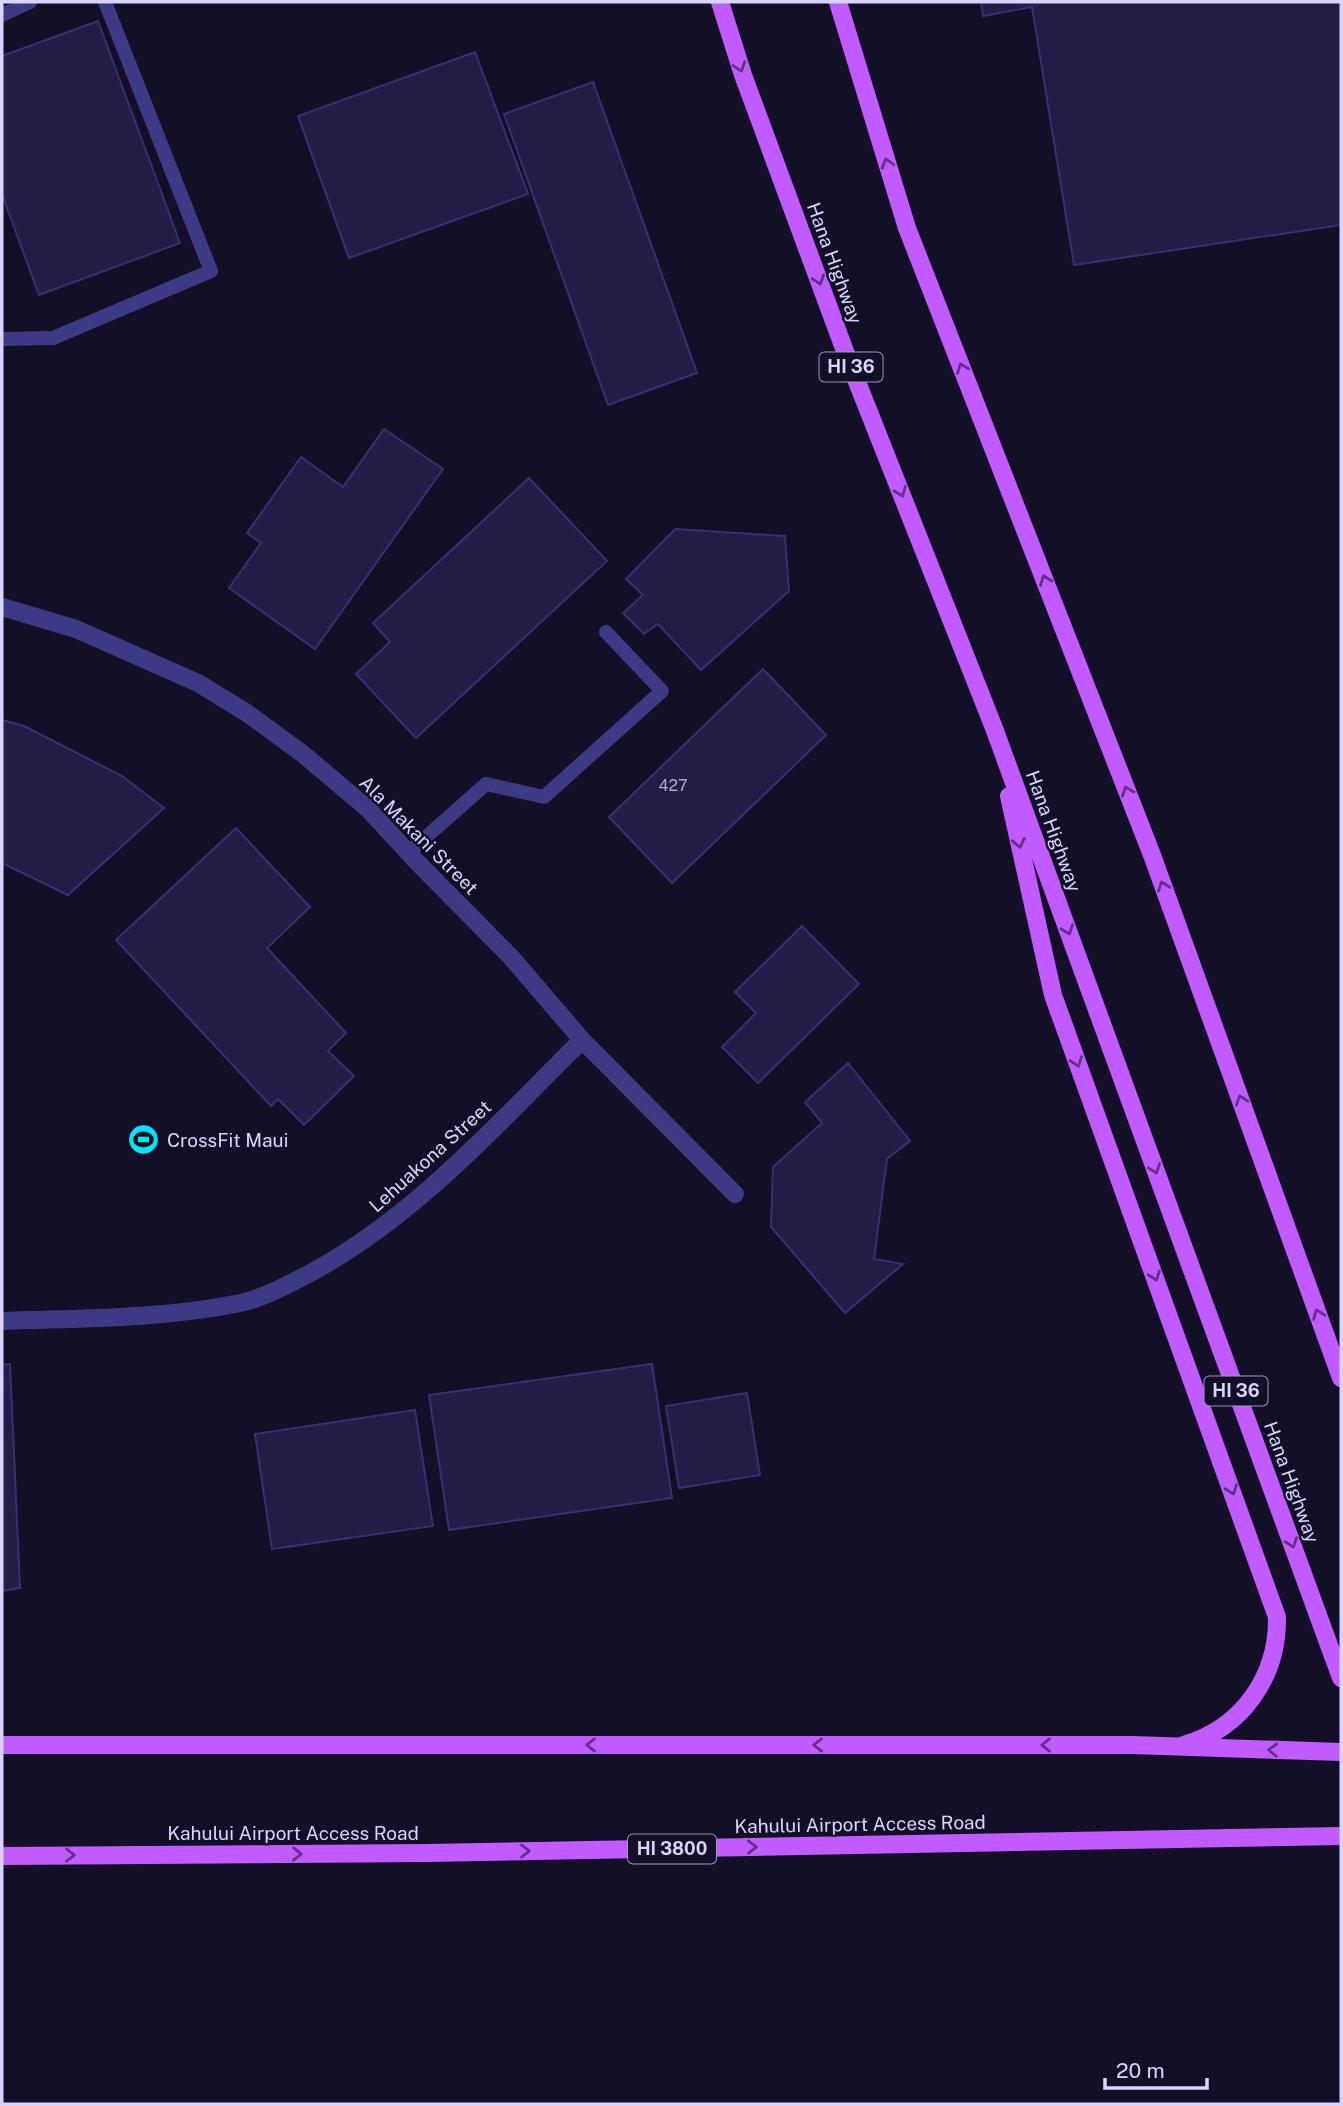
<svg xmlns="http://www.w3.org/2000/svg" width="1343" height="2106" viewBox="0 0 1343 2106" font-family="'Public Sans',sans-serif">
<style>
.building{fill:#241b47;stroke:#3b2d73;stroke-width:2}
.lines{fill:none;stroke-linecap:round;stroke-linejoin:round}
.lane{stroke:#3d3a85;stroke-width:14}
.street{stroke:#3d3a85;stroke-width:18}
.primary{stroke:#c25bff;stroke-width:18}
.oneway{stroke:#623188}
.labels{text-anchor:middle;stroke-width:5;stroke-linejoin:round;paint-order:stroke}
.number-label{font-size:16px;fill:#aca6d1}
.shield{fill:#130f26;stroke:#9e99be;stroke-width:2}
.shield-label{font-size:18px;font-weight:bold;fill:#d9d4ff}
.street-label{font-size:19px;fill:#d9d4ff;stroke:#130f26}
.poi-label{font-size:19px;fill:#d9d4ff;stroke:#130f26;text-anchor:start}
</style>
<rect width="100%" height="100%" fill="#130f26"/>
<path class="building" d="M981 2H1341V225L1074 265 1032 7 983 16Z
M98 21 180 243 39 295 2 194V56Z
M475 52 528 194 349 258 298 116Z
M593 82 697 373 608 405 504 114Z
M384 429 443 469 315 649 229 588 261 543 247 533 301 457 343 487Z
M529 478 607 561 416 738 356 674 390 642 373 623Z
M675 529 785 536 789 591 701 670 658 624 644 634 623 613 643 595 626 579Z
M763 669 826 735 672 883 609 817Z
M2 720 24 726 122 776 164 808 68 895 2 863Z
M236 828 310 907 267 948 346 1033 328 1051 354 1076 304 1125 278 1099 271 1106 116 940Z
M802 926 859 984 758 1083 722 1047 756 1013 735 992Z
M848 1063 910 1141 887 1159 874 1259 903 1264 845 1313 771 1227 773 1167 822 1123 805 1102Z
M10 1364 20 1588 2 1591V1365Z
M652 1364 672 1498 449 1530 429 1395Z
M747 1393 760 1475 679 1488 666 1406Z
M415 1410 433 1526 272 1549 255 1434Z"/>
<g class="lines">
<path class="lane" d="M2 15 30 2
M2 339 53 338 211 271 105 2
M408 853 486 784 544 797 662 691 606 632"/>
<path class="street" d="M2 607 76 629 198 683 247 713 303 754 368 809 418 863 511 957 582 1040 735 1194
M2 1321C80 1318 164 1319 240 1303 260 1299 281 1288 299 1279 411 1222 494 1127 582 1040"/>
<path class="primary" d="M720 2 743 75 846 354 994 728 1341 1678
M838 2 907 228 1152 855 1341 1378
M1009 796 1053 995 1277 1617C1278 1677 1242 1728 1184 1745
M2 1745H1132L1341 1752
M2 1856 426 1853 1341 1836"/>
</g>
<defs><path id="oneway-chevron" d="M-2-3.5L2.5 0L-2 3.5" fill="none" stroke-width="1.6" stroke-linecap="round" stroke-linejoin="round" transform="scale(1.75)"/></defs>
<g class="oneway">
<use href="#oneway-chevron" transform="translate(740 67) rotate(72)"/>
<use href="#oneway-chevron" transform="translate(887 163) rotate(-107)"/>
<use href="#oneway-chevron" transform="translate(819 280) rotate(70)"/>
<use href="#oneway-chevron" transform="translate(962 368) rotate(-111)"/>
<use href="#oneway-chevron" transform="translate(901 492) rotate(68)"/>
<use href="#oneway-chevron" transform="translate(1045 580) rotate(-111)"/>
<use href="#oneway-chevron" transform="translate(1127 791) rotate(-111)"/>
<use href="#oneway-chevron" transform="translate(1019 843) rotate(78)"/>
<use href="#oneway-chevron" transform="translate(1163 886) rotate(-110)"/>
<use href="#oneway-chevron" transform="translate(1068 930) rotate(70)"/>
<use href="#oneway-chevron" transform="translate(1077 1062) rotate(70)"/>
<use href="#oneway-chevron" transform="translate(1241 1100) rotate(-110)"/>
<use href="#oneway-chevron" transform="translate(1155 1169) rotate(70)"/>
<use href="#oneway-chevron" transform="translate(1155 1276) rotate(70)"/>
<use href="#oneway-chevron" transform="translate(1318 1314) rotate(-110)"/>
<use href="#oneway-chevron" transform="translate(1232 1490) rotate(70)"/>
<use href="#oneway-chevron" transform="translate(1292 1543) rotate(70)"/>
<use href="#oneway-chevron" transform="translate(591 1745) rotate(-180)"/>
<use href="#oneway-chevron" transform="translate(818 1745) rotate(-180)"/>
<use href="#oneway-chevron" transform="translate(1046 1745) rotate(-180)"/>
<use href="#oneway-chevron" transform="translate(1273 1750) rotate(-178)"/>
<use href="#oneway-chevron" transform="translate(752 1847) rotate(-1)"/>
<use href="#oneway-chevron" transform="translate(525 1851) rotate(-1)"/>
<use href="#oneway-chevron" transform="translate(297 1854)"/>
<use href="#oneway-chevron" transform="translate(70 1855)"/>
</g>
<defs>
<symbol id="stadium-disc" viewBox="-11 -11 22 22"><circle r="9.5" fill="#00e5ff" stroke="#130f26"/><path d="M0-5a6.5 5 0 1 0 0 10a6.5 5 0 1 0 0-10ZM-3.5-1.8h7v3.6h-7Z" fill="#111"/></symbol>
</defs>
<g fill-rule="evenodd">
<use href="#stadium-disc" x="126" y="1122" width="35" height="35"/>
</g>
<g class="labels">
<g class="number-label">
<text x="673" y="791">427</text>
</g>
<g class="shield">
<rect x="819.5" y="352.5" width="63" height="29" rx="5"/>
<rect x="1204.5" y="1376.5" width="63" height="29" rx="5"/>
<rect x="628" y="1834.5" width="88" height="29" rx="5"/>
</g>
<g class="shield-label">
<text x="851" y="373">HI 36</text>
<text x="1236" y="1397">HI 36</text>
<text x="672" y="1855">HI 3800</text>
</g>
<g class="street-label">
<text transform="translate(835 263) rotate(70)" y="7">Hana Highway</text>
<text transform="translate(1054 831) rotate(70)" y="7">Hana Highway</text>
<text transform="translate(419 835) rotate(45)" y="7">Ala Makani Street</text>
<text transform="translate(430 1156) rotate(-42)" y="7">Lehuakona Street</text>
<text transform="translate(1292 1482) rotate(70)" y="7">Hana Highway</text>
<text transform="translate(860 1824) rotate(-1)" y="7">Kahului Airport Access Road</text>
<text x="293" y="1840">Kahului Airport Access Road</text>
</g>
<g class="poi-label">
<text x="167" y="1147">CrossFit Maui</text>
</g>
</g>
<rect width="1343" height="2106" fill="none" stroke="#d9d4ff" stroke-width="7"/>
<path d="M1105 2078v10h102v-10" fill="none" stroke="#d9d4ff" stroke-width="3.5"/>
<text x="1116" y="2078" font-size="21" fill="#d9d4ff" stroke="#130f26" stroke-width="5" paint-order="stroke">20 m</text>
</svg>
